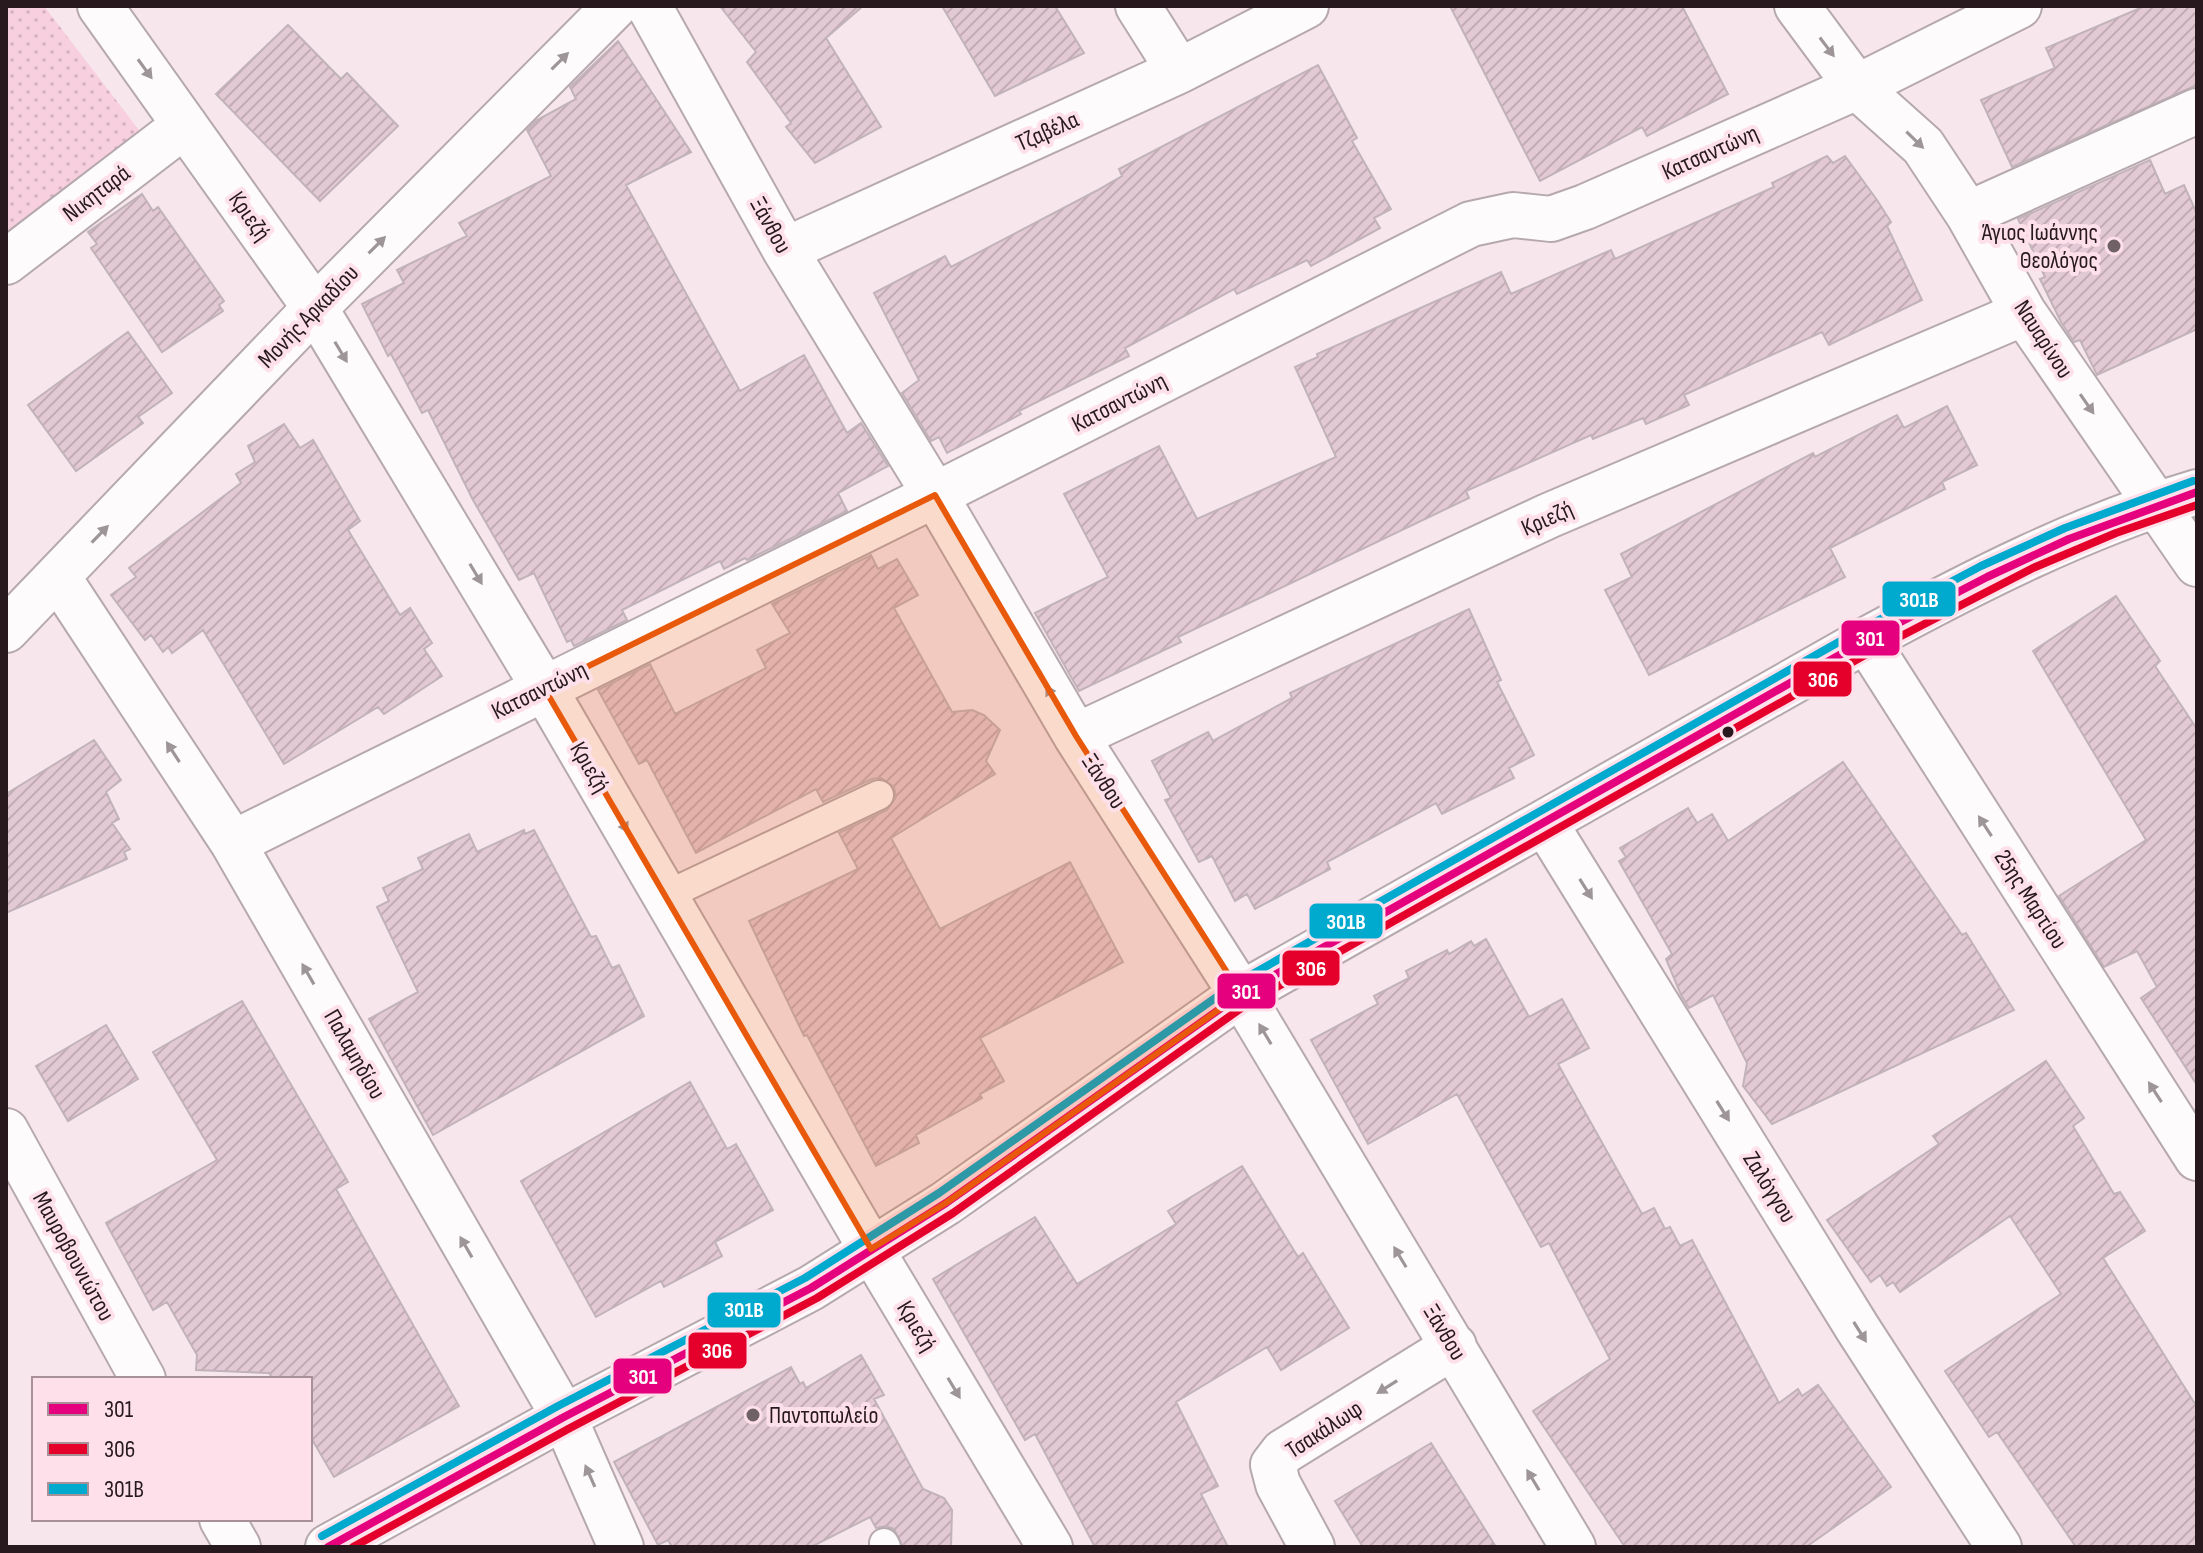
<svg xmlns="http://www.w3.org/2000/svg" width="2203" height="1553" viewBox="0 0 2203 1553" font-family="'Sofia Sans Condensed',sans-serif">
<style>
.grass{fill:url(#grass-dots)}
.building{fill:url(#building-hatch);stroke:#c1b3b9;stroke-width:2}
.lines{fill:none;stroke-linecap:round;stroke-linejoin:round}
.lane-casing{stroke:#b6a9ae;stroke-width:32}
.street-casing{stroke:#b6a9ae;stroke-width:48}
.lane{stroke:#fefbfc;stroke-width:28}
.street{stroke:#fefbfc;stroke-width:44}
.bus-1-casing{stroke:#fee0eb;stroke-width:14}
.bus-2-casing{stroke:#fee0eb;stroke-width:14}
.bus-3-casing{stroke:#fee0eb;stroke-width:14}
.bus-1{stroke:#e5007d;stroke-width:8}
.bus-2{stroke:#e4002b;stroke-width:8}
.bus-3{stroke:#00a9ce;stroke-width:8}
.oneway{fill:#9d9598}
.marked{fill:#e8590c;fill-opacity:0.2;stroke:#e8590c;stroke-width:6;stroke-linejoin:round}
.poi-dot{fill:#706166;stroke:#fee0eb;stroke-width:3}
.bus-dot{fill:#27191e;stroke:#fee0eb;stroke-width:3}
.labels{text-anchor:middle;stroke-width:8;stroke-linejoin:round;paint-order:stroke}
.street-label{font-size:24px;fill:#27191e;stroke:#fee0eb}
.poi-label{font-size:24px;fill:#27191e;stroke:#fee0eb;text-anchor:end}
.line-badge{stroke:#fee0eb;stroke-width:3}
.badge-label{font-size:22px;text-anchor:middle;font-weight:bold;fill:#fff}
</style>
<defs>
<pattern id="grass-dots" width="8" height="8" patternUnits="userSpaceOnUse" patternTransform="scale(2)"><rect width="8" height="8" fill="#f8cfdf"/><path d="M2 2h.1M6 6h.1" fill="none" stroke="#d5b1bf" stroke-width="1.8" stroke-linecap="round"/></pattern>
<pattern id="building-hatch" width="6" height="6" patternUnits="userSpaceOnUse" patternTransform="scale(2)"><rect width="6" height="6" fill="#e3c9d4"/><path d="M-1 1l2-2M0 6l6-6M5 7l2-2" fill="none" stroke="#c3acb6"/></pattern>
</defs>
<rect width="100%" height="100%" fill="#f7e7ed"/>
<path class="grass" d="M6 6H44L145 138 6 244Z"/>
<path class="building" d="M720 6H863L826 38 881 127 815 163 786 127 791 123 747 62 756 52Z
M942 6H1055L1084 53 995 96Z
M1450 6H1682L1728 94 1647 136 1642 127 1540 181Z
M2145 6H2197V85L2012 167 1981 100 2055 68 2046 48Z
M288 25 341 79 347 73 398 126 320 201 216 94Z
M618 41 691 152 626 185 740 391 804 355 847 433 861 423 888 466 838 493 847 511 747 560 745 558 724 569 720 561 622 610 627 620 574 646 571 640 567 642 534 573 519 580 473 500 428 410 422 413 391 354 388 356 362 304 404 283 397 270 467 236 459 223 551 176 527 130 537 120 576 99 570 87Z
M1318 65 1357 138 1352 141 1391 209 1374 218 1380 228 1311 266 1307 260 1237 294 1234 289 1125 348 1129 356 1019 411 1021 414 947 453 939 437 931 441 902 393 919 380 874 293 945 256 951 267 1096 191 1122 176 1119 169Z
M1827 156 1833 163 1845 156 1877 200 1891 222 1887 226 1922 300 1829 345 1822 332 1684 395 1689 405 1646 424 1643 418 1593 439 1591 435 1466 491 1469 498 1178 637 1181 642 1079 691 1035 613 1108 577 1064 494 1159 446 1197 519 1336 457 1295 367 1318 357 1317 354 1501 272 1511 294 1611 250 1615 259 1774 187 1772 183Z
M2150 160 2165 194 2184 185 2197 214V329L2097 375 2080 340 2074 342 2061 322 2040 279 2045 277 2018 219Z
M142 194 153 211 158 207 224 301 219 305 223 311 162 352 91 248 97 244 88 232Z
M128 332 172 393 138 417 143 423 76 471 28 405Z
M1947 406 1977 465 1942 482 1945 489 1830 548 1845 577 1649 675 1605 590 1632 577 1621 554 1813 453 1815 457 1897 415 1904 428Z
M284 424 300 448 313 440 360 521 348 530 400 615 410 608 432 643 424 649 442 676 384 714 378 707 284 764 203 630 172 653 168 647 163 652 151 635 145 640 111 595 136 577 129 568 241 483 236 474 255 462 248 446Z
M871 555 878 569 897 559 918 595 894 608 952 712 972 710 984 715 1000 730 986 761 995 774 891 838 940 929 1070 862 1123 962 980 1038 1004 1081 980 1094 982 1098 916 1135 919 1143 876 1166 807 1035 804 1036 749 921 858 869 839 833 887 810 896 797 894 787 881 778 872 779 823 802 816 789 696 853 647 760 639 764 598 690 650 664 675 714 766 668 757 650 790 633 772 604Z
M2116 596 2160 661 2155 666 2197 729V1085L2141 998 2157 987 2137 951 2104 967 2059 896 2146 840 2033 651Z
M1469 609 1501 680 1497 682 1534 755 1509 768 1514 778 1442 814 1436 803 1327 862 1330 869 1255 909 1247 894 1235 901 1212 856 1199 862 1165 800 1171 798 1152 761 1208 732 1213 741 1292 698 1290 693Z
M94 740 121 780 106 792 119 819 112 823 130 849 124 852 127 859 6 913V794Z
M1843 762 1962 935 1966 933 2014 1010 1772 1124 1743 1086 1747 1063 1713 995 1689 1008 1681 995 1666 959 1672 954 1619 861 1626 857 1620 848 1688 808 1697 823 1712 814 1728 841Z
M524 830 525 834 534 830 591 937 596 936 612 968 619 965 644 1016 433 1135 369 1019 418 992 377 907 389 901 383 888 423 869 418 858 469 834 477 852Z
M1486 939 1529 1017 1562 999 1589 1048 1558 1064 1642 1214 1654 1208 1665 1229 1670 1227 1680 1246 1692 1240 1779 1403 1798 1389 1802 1396 1818 1385 1891 1487 1806 1547H1625L1533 1411 1610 1359 1549 1243 1541 1247 1457 1094 1368 1144 1311 1040 1378 1004 1374 996 1409 978 1406 971 1447 950 1449 954 1471 941 1474 946Z
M242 1001 348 1182 336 1189 459 1406 334 1477 310 1436V1379H273L269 1373 196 1370 197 1355 167 1302 153 1310 106 1223 217 1160 153 1052Z
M106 1025 138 1079 68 1121 36 1066Z
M2046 1061 2084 1118 2073 1126 2114 1194 2120 1192 2145 1231 2103 1258 2197 1407V1547H2076L1997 1432 1989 1437 1945 1371 2061 1294 2010 1216 1900 1292 1893 1282 1887 1286 1880 1275 1871 1282 1827 1220 1939 1144 1933 1136Z
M690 1082 727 1149 736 1144 773 1210 715 1242 722 1256 664 1287 661 1281 596 1317 521 1181Z
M1242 1166 1298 1257 1303 1253 1349 1328 1281 1370 1267 1347 1176 1402 1218 1486 1201 1494 1228 1547H1095L1035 1434 1025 1440 933 1279 1035 1217 1077 1284 1176 1224 1168 1211Z
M861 1355 884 1395 874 1399 923 1489 944 1498 952 1510 951 1547H903L894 1529 886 1526 876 1528 870 1517 811 1547H672L668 1540 658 1545 614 1462 791 1367 800 1384 803 1382 806 1388Z
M1431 1443 1496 1547H1363L1335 1501Z"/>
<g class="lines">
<defs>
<path id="lane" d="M665 896 879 795
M884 1543 886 1547"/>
<path id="street" d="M100 6 315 308 544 688 871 1249 1050 1547
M649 6 785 250 935 495 1076 736 1241 994 1573 1547
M1138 6 1179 71
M1797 6 1857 87 1923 146 1968 214 2024 313 2197 564
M1968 214 2197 111
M785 250 1179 71 1306 6
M6 262 185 125
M58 577 233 843 564 1417 621 1547
M6 630 315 308 615 6
M1866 640 2197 1158
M1076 736 1548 516 2024 313
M1545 823 1858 1329 1999 1547
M233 843 935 495 1471 224 1513 215 1551 219 1585 207 1857 87 2019 6
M6 1131 143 1379
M222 1519 238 1547
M328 1547 564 1417 811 1288 946 1203 1241 994 1866 640C1971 583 2082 526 2197 492
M1312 1547 1278 1484 1273 1465 1283 1452 1454 1346"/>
</defs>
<use href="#lane" class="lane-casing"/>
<use href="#street" class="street-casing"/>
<use href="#lane" class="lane"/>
<use href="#street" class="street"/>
<defs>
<path id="bus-1" d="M328 1547 564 1417 811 1288 946 1203 1241 994 1866 640 1987 577 2069 539 2197 492"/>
<path id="bus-2" d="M353 1547 570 1428 817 1298 953 1213 1247 1004 1872 651 2033 568 2116 533 2197 505"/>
<path id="bus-3" d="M322 1536 558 1406 805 1278 939 1193 1235 984 1860 630 1981 566 2065 528 2193 481"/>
</defs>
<use href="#bus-1" class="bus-1-casing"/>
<use href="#bus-2" class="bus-2-casing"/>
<use href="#bus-3" class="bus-3-casing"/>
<use href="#bus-1" class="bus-1"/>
<use href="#bus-2" class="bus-2"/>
<use href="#bus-3" class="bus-3"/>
</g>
<defs><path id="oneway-solid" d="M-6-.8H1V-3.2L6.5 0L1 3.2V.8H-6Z" transform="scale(2)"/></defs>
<g class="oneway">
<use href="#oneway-solid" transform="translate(1827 47) rotate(53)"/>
<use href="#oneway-solid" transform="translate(560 61) rotate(-45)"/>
<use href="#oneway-solid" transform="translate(145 69) rotate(54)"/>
<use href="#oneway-solid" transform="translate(1915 140) rotate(44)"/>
<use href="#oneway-solid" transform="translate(377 245) rotate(-45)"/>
<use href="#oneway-solid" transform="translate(341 352) rotate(59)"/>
<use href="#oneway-solid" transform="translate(2087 404) rotate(55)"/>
<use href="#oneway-solid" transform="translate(100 534) rotate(-46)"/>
<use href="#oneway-solid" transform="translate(476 574) rotate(59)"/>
<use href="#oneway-solid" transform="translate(1052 696) rotate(-120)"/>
<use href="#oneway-solid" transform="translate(173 752) rotate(-123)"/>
<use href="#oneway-solid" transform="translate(622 822) rotate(60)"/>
<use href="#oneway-solid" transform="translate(1985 826) rotate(-123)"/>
<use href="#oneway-solid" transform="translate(1586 889) rotate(58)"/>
<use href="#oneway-solid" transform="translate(308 974) rotate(-120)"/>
<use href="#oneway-solid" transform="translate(1265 1034) rotate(-121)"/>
<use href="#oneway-solid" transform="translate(2155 1092) rotate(-123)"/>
<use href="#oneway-solid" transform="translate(1723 1111) rotate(58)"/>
<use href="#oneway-solid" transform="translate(466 1247) rotate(-120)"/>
<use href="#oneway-solid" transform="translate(1400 1257) rotate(-121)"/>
<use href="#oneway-solid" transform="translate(1860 1332) rotate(58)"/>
<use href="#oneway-solid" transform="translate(1387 1387) rotate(148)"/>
<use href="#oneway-solid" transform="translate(954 1388) rotate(59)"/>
<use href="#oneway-solid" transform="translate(590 1476) rotate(-114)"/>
<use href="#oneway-solid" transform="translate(1533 1480) rotate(-121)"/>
</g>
<path class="marked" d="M935 495 1076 736 1241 994 946 1203 871 1249 544 688Z"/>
<g class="poi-dot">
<circle cx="2114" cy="246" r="8"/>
<circle cx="753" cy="1415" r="8"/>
</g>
<circle class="bus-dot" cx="1728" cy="732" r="7"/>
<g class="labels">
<g class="street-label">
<text transform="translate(1047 131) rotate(-24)" y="8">Τζαβέλα</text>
<text transform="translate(1710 152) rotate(-24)" y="8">Κατσαντώνη</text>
<text transform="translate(96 193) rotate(-37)" y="8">Νικηταρά</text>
<text transform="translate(250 216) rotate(55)" y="8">Κριεζή</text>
<text transform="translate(771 225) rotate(61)" y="8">Ξάνθου</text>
<text transform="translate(308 316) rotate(-46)" y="8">Μονής Αρκαδίου</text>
<text transform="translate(2044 339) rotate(57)" y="8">Ναυαρίνου</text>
<text transform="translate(1119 402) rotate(-27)" y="8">Κατσαντώνη</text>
<text transform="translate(1547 518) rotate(-24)" y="8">Κριεζή</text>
<text transform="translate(539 690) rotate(-26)" y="8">Κατσαντώνη</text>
<text transform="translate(590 767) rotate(60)" y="8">Κριεζή</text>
<text transform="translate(1104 781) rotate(57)" y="8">Ξάνθου</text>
<text transform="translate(2031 899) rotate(57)" y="8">25ης Μαρτίου</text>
<text transform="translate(355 1054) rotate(60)" y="8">Παλαμηδίου</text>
<text transform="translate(1770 1187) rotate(58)" y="8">Ζαλόγγου</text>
<text transform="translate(74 1256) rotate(61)" y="8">Μαυροβουνιώτου</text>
<text transform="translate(917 1326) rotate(59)" y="8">Κριεζή</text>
<text transform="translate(1445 1332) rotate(59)" y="8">Ξάνθου</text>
<text transform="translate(1324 1429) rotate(-33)" y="8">Τσακάλωφ</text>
</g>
<g class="poi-label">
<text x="2098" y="240">Άγιος Ιωάννης<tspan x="2098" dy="28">Θεολόγος</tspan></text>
<text x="769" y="1423" text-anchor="start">Παντοπωλείο</text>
</g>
</g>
<g class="line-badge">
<rect x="1881" y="580" width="76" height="38" rx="8" fill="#00a9ce"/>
<rect x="1840" y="619" width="61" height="38" rx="8" fill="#e5007d"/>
<rect x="1792" y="660" width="61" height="38" rx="8" fill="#e4002b"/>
<rect x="1308" y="902" width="76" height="38" rx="8" fill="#00a9ce"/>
<rect x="1281" y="949" width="60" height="38" rx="8" fill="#e4002b"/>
<rect x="1216" y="972" width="61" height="38" rx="8" fill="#e5007d"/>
<rect x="706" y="1291" width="76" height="38" rx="8" fill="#00a9ce"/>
<rect x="687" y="1331" width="61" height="39" rx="8" fill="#e4002b"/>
<rect x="612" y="1357" width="61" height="38" rx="8" fill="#e5007d"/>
</g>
<g class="badge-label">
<text x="1919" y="607">301B</text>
<text x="1870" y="646">301</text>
<text x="1823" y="687">306</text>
<text x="1346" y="929">301B</text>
<text x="1311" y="976">306</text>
<text x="1246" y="999">301</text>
<text x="744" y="1317">301B</text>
<text x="717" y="1358">306</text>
<text x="643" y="1384">301</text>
</g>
<rect width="2203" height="1553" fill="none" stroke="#27191e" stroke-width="16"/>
<rect x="32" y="1377" width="280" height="144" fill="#fee0eb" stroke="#a89099" stroke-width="2"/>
<rect x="48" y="1403" width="40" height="12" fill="#e5007d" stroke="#a89099" stroke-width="2"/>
<text x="104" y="1417" font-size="24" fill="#27191e">301</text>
<rect x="48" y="1443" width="40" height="12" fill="#e4002b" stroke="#a89099" stroke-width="2"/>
<text x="104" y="1457" font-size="24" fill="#27191e">306</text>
<rect x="48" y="1483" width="40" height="12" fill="#00a9ce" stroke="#a89099" stroke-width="2"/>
<text x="104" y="1497" font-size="24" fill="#27191e">301B</text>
</svg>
